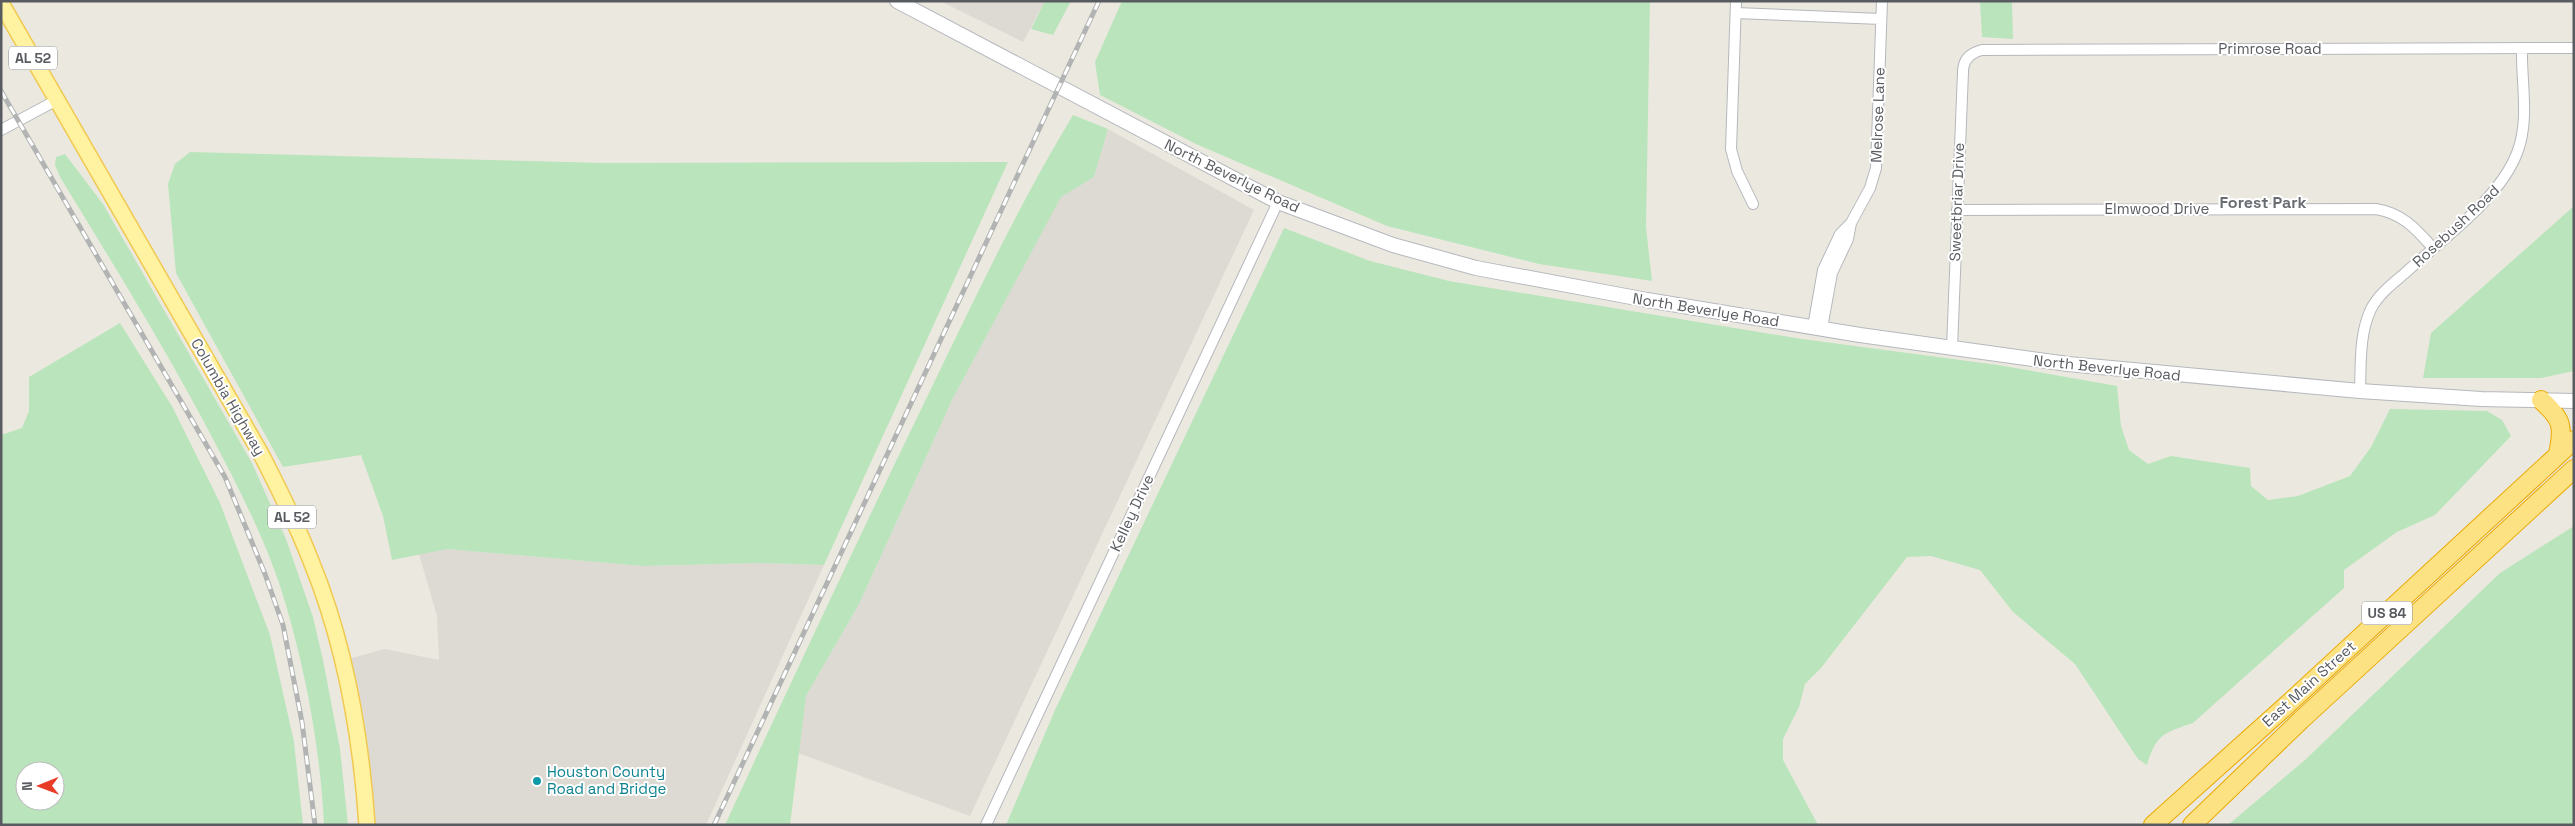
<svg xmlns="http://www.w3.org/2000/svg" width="2575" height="826" viewBox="0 0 2575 826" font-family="'Space Grotesk',sans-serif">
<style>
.industrial{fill:#dcdad3}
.green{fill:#bae4bb;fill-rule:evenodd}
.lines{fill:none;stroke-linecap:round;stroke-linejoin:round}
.street-casing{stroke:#b5b7bc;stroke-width:12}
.secondary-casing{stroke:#b5b8be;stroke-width:16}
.primary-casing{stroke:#f1c952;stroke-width:18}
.highway-casing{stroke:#eaa800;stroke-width:20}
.street{stroke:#fff;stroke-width:10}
.secondary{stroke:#fff;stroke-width:14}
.primary{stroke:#fff2a0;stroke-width:15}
.highway{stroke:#fde284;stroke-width:18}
.rail-casing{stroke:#b2b3b3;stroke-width:5}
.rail{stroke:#fff;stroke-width:3;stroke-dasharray:9;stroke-linecap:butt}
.culture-dot{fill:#0f9aa8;stroke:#fff;stroke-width:2}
.labels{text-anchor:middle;stroke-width:4;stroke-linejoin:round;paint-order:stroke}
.shield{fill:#fff;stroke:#8a8c90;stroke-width:1}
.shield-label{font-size:14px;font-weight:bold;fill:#585b60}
.street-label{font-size:15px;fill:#585b60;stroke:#fff}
.culture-label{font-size:15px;fill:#0d838f;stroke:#fff;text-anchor:start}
.neighbourhood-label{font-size:16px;font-weight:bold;fill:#696d72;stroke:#fff}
</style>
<rect width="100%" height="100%" fill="#ebe9df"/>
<path class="industrial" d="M940 1H1045L1023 42Z
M1108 129 1254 210 970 816 798 753 806 696 859 604 952 400 1061 196 1094 177Z
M447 549 643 566 759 563 824 565 706 825H372L348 659 385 649 439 660 437 616 419 554Z"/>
<path class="green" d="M1045 1H1071L1053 35 1031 29Z
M1122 1H1650L1646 227 1652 281 1539 264 1387 226 1196 144 1100 95 1095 62Z
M1980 1H2012L2013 39 1982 37Z
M1073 115 1108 129 1094 177 1061 197 952 400 859 604 806 696 790 825H725C791 682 858 539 927 397 973 302 1018 206 1073 115Z
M190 152 605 163 1008 162 824 565 759 563 643 566 447 549 392 560 383 516 361 455 283 467 176 273 168 184 175 164Z
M65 154 103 204 252 463 286 539 313 617 323 660 340 749 348 825H324C320 744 304 660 279 583 262 533 237 485 213 439 166 349 113 264 60 177L55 165 56 157Z
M2574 206V371L2541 378H2423L2431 333Z
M1284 228 1370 261 1449 281 1802 339 1998 365 2117 386 2121 426 2129 450 2148 464 2171 456 2250 468 2251 486 2268 500 2298 496 2350 476 2371 447 2390 409 2487 411 2502 420 2511 436 2435 515 2397 532 2344 570V588L2193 723C2164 733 2156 734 2147 765L2138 759 2075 664 2013 612 1980 570 1931 556 1907 557 1821 668 1805 684 1799 707 1783 739V760L1818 825H1006L1055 710Z
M120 323 173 408 220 503 270 635 294 742 303 825H1V435L22 428 29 411V377ZM25 771H55V801H25Z
M2574 526V825H2228L2305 760 2500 573Z"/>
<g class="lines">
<defs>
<path id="street" d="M1736 1 1731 149 1737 171 1753 204
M1736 13 1881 19
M1 130 57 100
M1957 210 2376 209C2402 213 2416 229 2433 248
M1813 327 1823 270 1840 234 1851 223 1870 188 1876 168 1882 1
M1822 328 1832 273 1848 239 1851 223
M1952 348 1963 72C1963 60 1970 53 1982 50L2574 48
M2360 391C2361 365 2359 334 2371 309 2378 295 2392 284 2404 274 2441 240 2499 200 2517 153 2530 120 2521 82 2522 48
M986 825 1278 202"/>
<path id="secondary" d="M897 1 1278 202 1393 245 1476 268 1647 300 1860 335 2068 364 2360 391 2481 399 2574 401"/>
<path id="primary" d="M1 3 261 454C279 489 297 525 311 561 345 644 361 736 367 825"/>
<path id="highway" d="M2541 400C2562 419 2564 426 2558 454
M2153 825 2288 704 2574 440
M2192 825 2301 720 2574 469"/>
</defs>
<use href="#street" class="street-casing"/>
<use href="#secondary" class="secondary-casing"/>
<use href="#primary" class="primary-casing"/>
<use href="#highway" class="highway-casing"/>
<use href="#street" class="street"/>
<use href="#secondary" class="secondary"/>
<use href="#primary" class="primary"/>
<use href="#highway" class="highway"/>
<defs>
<path id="rail" d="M1 91 225 477 265 574 283 625 302 722 315 825
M714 825 1099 1"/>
</defs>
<use href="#rail" class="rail-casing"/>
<use href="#rail" class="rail"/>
</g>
<circle class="culture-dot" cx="537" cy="781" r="5"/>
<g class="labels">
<g class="shield">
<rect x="9" y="46.5" width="48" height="23" rx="4"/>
<rect x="268" y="505.5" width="48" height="23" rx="4"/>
<rect x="2362" y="601.5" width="50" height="23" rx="4"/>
</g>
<g class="shield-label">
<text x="33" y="63">AL 52</text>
<text x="292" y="522">AL 52</text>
<text x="2387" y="618">US 84</text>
</g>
<g class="street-label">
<text x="2270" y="54">Primrose Road</text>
<text transform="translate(1878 115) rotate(-88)" y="5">Melrose Lane</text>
<text transform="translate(1232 176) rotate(26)" y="5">North Beverlye Road</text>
<text transform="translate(1957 202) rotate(-88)" y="5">Sweetbriar Drive</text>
<text x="2157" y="214">Elmwood Drive</text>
<text transform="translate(2456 226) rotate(-43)" y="5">Rosebush Road</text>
<text transform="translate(1706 310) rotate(9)" y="5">North Beverlye Road</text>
<text transform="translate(2107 368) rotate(6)" y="5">North Beverlye Road</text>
<text transform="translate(228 397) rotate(60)" y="5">Columbia Highway</text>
<text transform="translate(1132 513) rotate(-65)" y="5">Kelley Drive</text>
<text transform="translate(2309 684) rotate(-42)" y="5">East Main Street</text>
</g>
<g class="culture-label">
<text x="547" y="777">Houston County<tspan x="547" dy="17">Road and Bridge</tspan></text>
</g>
<g class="neighbourhood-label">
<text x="2263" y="208">Forest Park</text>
</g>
</g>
<rect width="2575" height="826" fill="none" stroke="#585b60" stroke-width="5"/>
<g transform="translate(40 786) rotate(269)"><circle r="24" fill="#ffffff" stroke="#bcbdbf"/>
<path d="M0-4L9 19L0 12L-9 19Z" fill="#e83c27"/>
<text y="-8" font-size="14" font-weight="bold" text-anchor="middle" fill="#585b60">N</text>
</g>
</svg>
